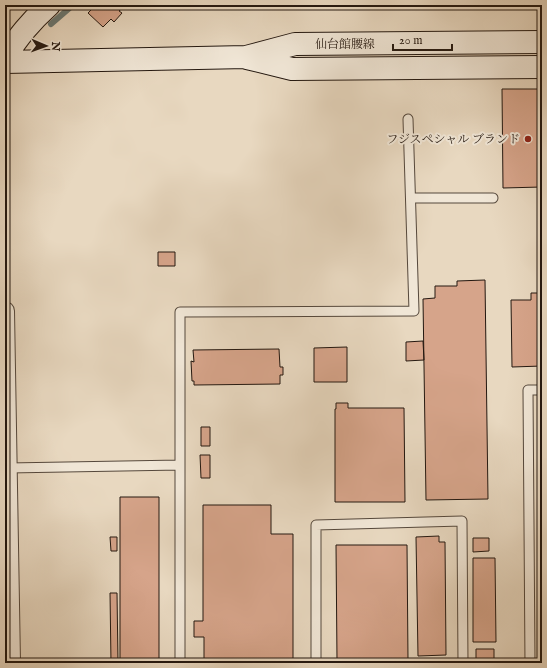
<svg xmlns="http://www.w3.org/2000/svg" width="547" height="668" viewBox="0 0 547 668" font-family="'IM FELL English','Noto Serif JP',serif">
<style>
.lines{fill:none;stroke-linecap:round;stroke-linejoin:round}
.stream{stroke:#6a7974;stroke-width:6}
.building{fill:#d6a48a;stroke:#241810}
.lane-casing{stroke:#55483c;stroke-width:11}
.street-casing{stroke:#55483c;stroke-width:20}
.secondary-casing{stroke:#241810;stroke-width:24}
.lane{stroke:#f0e6d6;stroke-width:9}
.street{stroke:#f0e6d6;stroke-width:18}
.secondary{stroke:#f0e6d6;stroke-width:22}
.poi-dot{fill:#8f2418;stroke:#f0e6d6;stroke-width:1.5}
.labels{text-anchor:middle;stroke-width:4;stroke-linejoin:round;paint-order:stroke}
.street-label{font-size:12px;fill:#241810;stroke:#f0e6d6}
.poi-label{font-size:12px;fill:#241810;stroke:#f0e6d6;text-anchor:end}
</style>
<rect width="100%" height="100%" fill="#e8d8c0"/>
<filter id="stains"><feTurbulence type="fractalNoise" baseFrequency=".005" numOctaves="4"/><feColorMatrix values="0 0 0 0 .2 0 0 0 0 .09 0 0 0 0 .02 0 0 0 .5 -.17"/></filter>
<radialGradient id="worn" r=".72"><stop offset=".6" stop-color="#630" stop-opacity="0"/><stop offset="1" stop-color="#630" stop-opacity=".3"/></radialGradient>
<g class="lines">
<path class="stream" d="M51 24 73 5"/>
</g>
<path class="building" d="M96 5H126L119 11 122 13 114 22 111 19 103 27 88 13Z
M502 89H542V187L503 188Z
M158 252H175V266H158Z
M485 280 488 499 426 500 423 299 435 298V286H457V281Z
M531 293H542V366L512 367 511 300H531Z
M423 341 424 360 406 361V342Z
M347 347V382H314V348Z
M279 349 280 367H283V375H280V384L194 385V381H192L191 361 194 362 193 350Z
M336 403H348V408H404L405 502H335V409H336Z
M201 427H210V446H201Z
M200 455H210V478H201Z
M120 497H159V663H120Z
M203 505H271V534H293V661H204V637H194V621H203Z
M439 536V542H445L446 655 418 656 416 537Z
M110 537H117V551H111Z
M473 538H489V551L473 552Z
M336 545H407L408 660H337Z
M473 558H495L496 642H473Z
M110 593H117L118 663H111Z
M476 649H494V663H476Z"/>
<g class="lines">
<defs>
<path id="lane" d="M411 198H493
M180 465V312L414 311 408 119
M8 468 180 465V663
M316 663V525L462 521 463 663
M530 663 528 390H542"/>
<path id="street" d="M5 311 11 663"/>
<path id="secondary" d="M5 57C19 36 30 22 49 5
M247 58 292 69 542 67
M5 62 246 57 295 44 542 42"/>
</defs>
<use href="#lane" class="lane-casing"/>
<use href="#street" class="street-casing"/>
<use href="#secondary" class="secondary-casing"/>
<use href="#lane" class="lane"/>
<use href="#street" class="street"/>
<use href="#secondary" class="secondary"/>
</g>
<circle class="poi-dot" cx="528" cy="139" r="4"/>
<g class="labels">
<g class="street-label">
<text x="345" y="48">仙台館腰線</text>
</g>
<g class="poi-label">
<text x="520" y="143">フジスペシャル ブランド</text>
</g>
</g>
<rect width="547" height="668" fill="none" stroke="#e8d8c0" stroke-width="20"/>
<rect x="6" y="6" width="535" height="656" fill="none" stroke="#241810" stroke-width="2"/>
<rect x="10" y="10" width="527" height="648" fill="none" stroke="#241810"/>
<g transform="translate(46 46) rotate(92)" stroke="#f0e6d6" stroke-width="3" paint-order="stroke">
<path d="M0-3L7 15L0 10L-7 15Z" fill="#241810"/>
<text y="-6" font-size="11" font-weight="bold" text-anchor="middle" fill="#241810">N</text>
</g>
<path d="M393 44v6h59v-6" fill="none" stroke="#241810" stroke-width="2"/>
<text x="399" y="44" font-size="12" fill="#241810" stroke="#f0e6d6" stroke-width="3" paint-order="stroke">20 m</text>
<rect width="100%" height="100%" filter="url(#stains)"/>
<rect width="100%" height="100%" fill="url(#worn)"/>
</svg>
